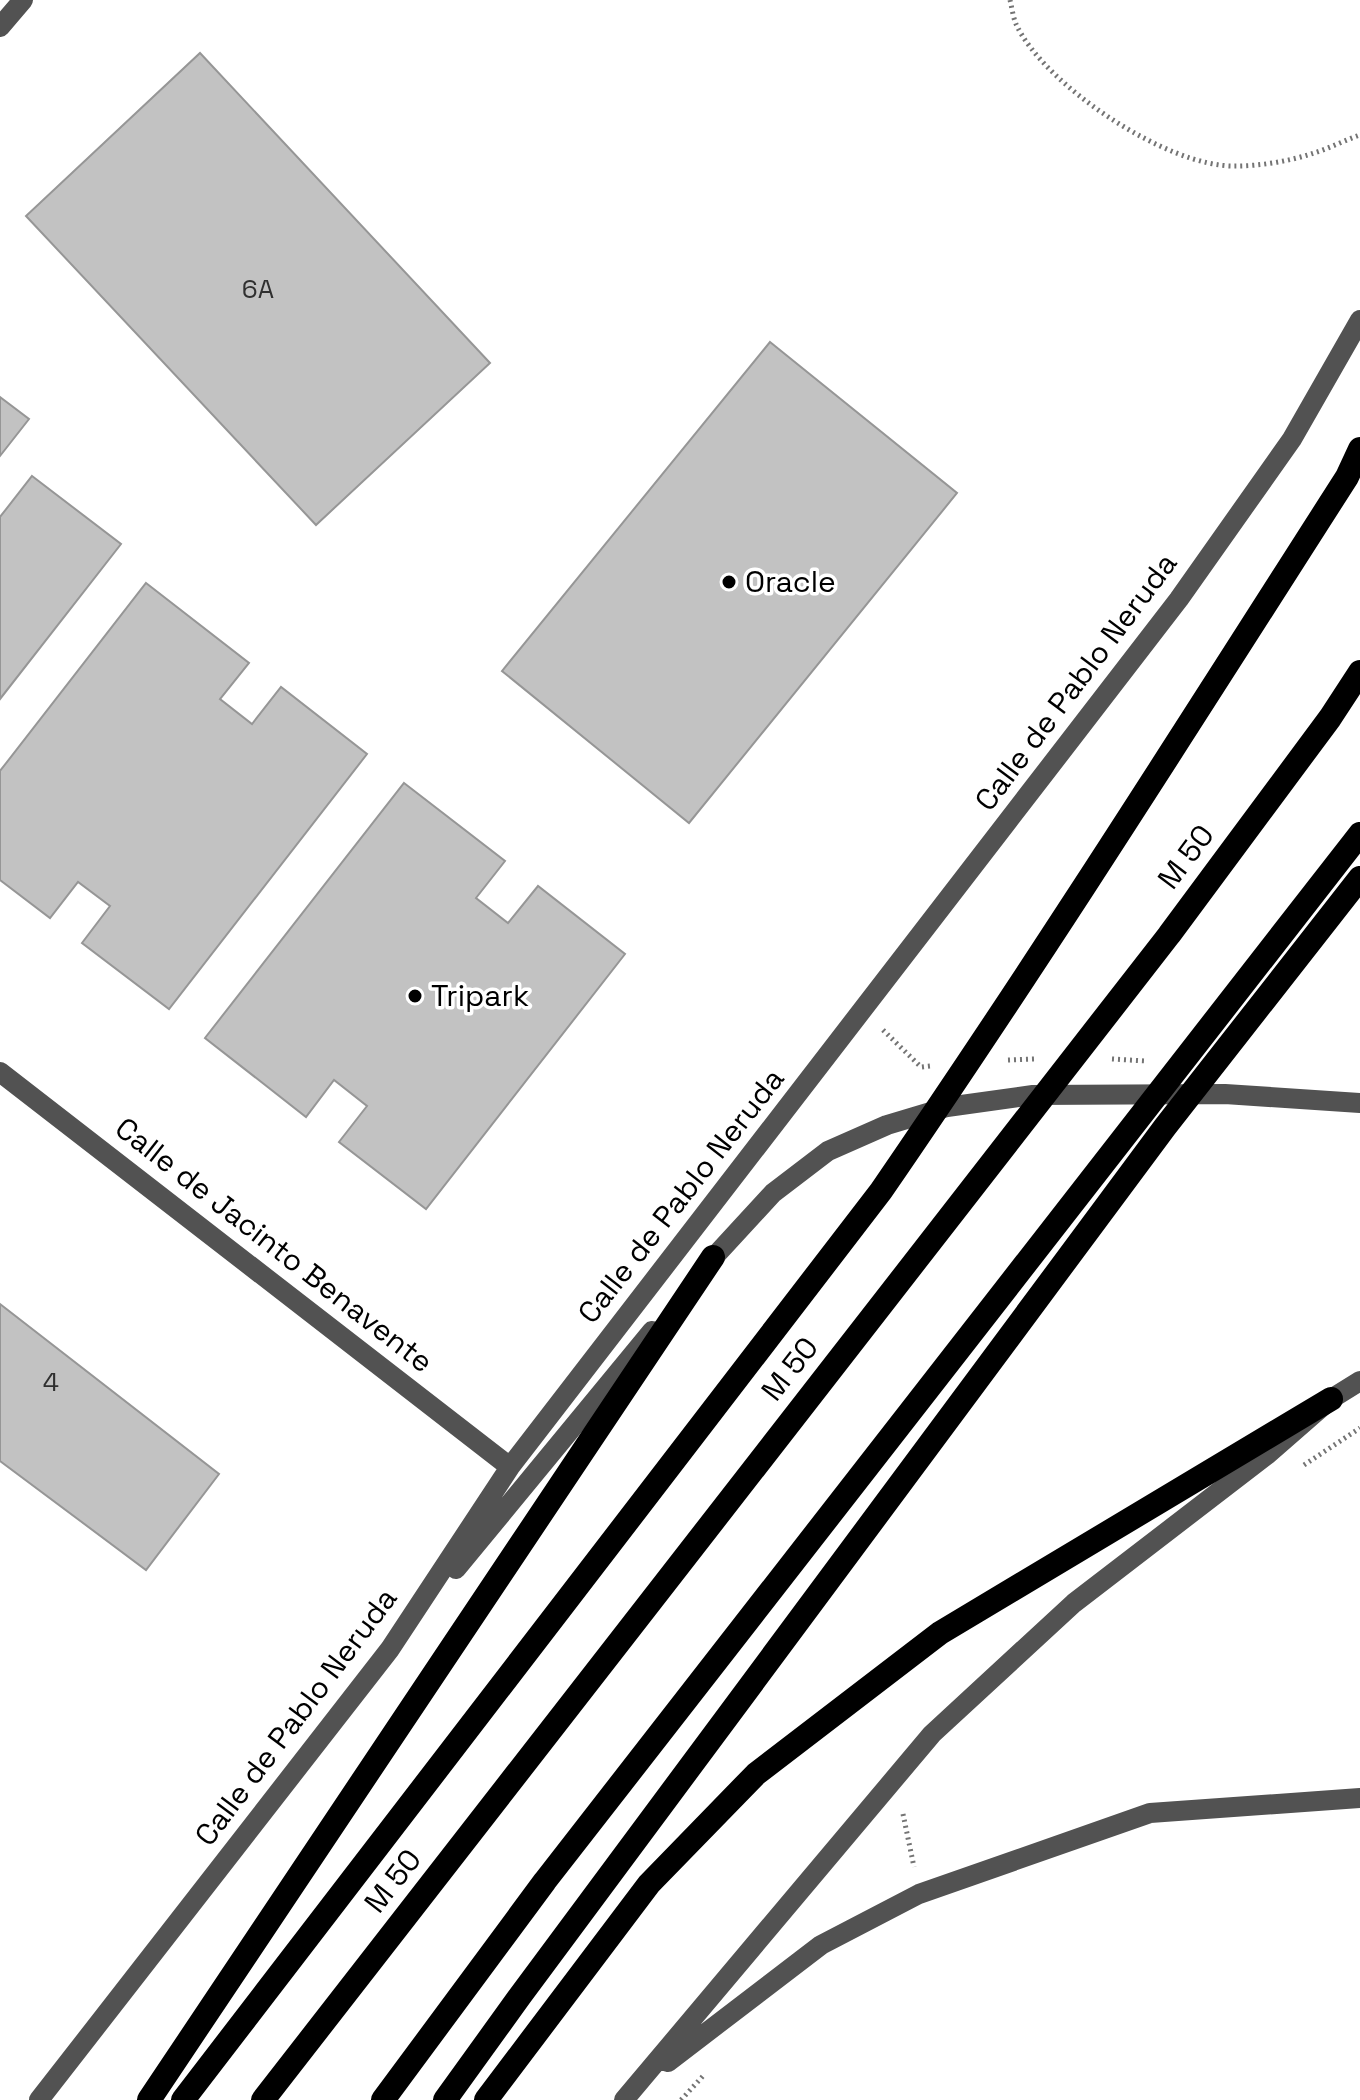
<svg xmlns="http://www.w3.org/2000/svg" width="1360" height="2100" viewBox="0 0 1360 2100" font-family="'Space Grotesk',sans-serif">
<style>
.building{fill:#c2c2c2;stroke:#969696;stroke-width:2}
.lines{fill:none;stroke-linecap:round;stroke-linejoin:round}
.path{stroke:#747474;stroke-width:5;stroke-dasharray:2 4;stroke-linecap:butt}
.minor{stroke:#525252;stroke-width:20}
.highway{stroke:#000;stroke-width:24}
.poi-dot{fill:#000;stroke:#fff;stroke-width:3}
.labels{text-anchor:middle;stroke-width:7;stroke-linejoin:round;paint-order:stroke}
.number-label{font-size:26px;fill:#303030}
.poi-label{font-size:30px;fill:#000;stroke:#fff;text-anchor:start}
.street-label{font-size:30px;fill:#000;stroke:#fff}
</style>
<rect width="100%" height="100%" fill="#fff"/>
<path class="building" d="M200 53 490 363 316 525 26 216Z
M770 342 957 493 689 823 502 671Z
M0 397 29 419 0 456Z
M32 476 121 544 0 699V517Z
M146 583 249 663 220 699 252 724 281 687 367 754 169 1009 82 943 110 906 78 882 50 918 0 880V771Z
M404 783 505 861 476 898 508 923 538 886 625 954 426 1209 339 1142 367 1106 334 1080 306 1117 205 1038Z
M0 1304 219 1474 146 1570 0 1461Z"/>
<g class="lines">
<path class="path" d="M1010 0C1012 8 1013 17 1016 24 1044 85 1168 168 1236 166 1261 166 1290 161 1314 153 1330 148 1345 140 1360 135
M883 1030 921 1067 930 1066
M1112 1059 1146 1061
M1008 1060 1034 1059
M1304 1465 1360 1428
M903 1814 914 1867
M681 2100 703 2076"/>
<path class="minor" d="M0 27 23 0
M0 1072 510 1467
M703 1269 773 1193 828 1151 887 1125 947 1107 1033 1095 1225 1094 1360 1103
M456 1569 652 1331
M668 2062 821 1945 919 1894 1150 1813 1360 1798
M39 2100 390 1649 510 1467 1179 599 1292 439 1360 320
M624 2100 932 1734 1074 1603 1268 1454 1331 1399 1360 1381"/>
<path class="highway" d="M149 2100 713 1257
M183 2100 881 1191C1042 957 1194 716 1347 477L1360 449
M263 2100 1169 935 1330 718 1360 672
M383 2100 545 1881 1360 834
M445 2100 520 1996 1165 1127 1360 878
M486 2100 649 1884 756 1774 940 1633 1331 1399"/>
</g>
<g class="poi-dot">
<circle cx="729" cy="582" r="8"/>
<circle cx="415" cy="996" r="8"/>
</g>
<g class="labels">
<g class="number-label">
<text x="258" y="298">6A</text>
<text x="51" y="1391">4</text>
</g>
<g class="poi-label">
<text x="745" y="592">Oracle</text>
<text x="431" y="1006">Tripark</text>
</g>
<g class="street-label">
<text transform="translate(1076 682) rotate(-53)" y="10">Calle de Pablo Neruda</text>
<text transform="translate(1186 857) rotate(-53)" y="10">M 50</text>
<text transform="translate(681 1196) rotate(-52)" y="10">Calle de Pablo Neruda</text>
<text transform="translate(274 1245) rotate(38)" y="10">Calle de Jacinto Benavente</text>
<text transform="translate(790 1369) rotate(-52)" y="10">M 50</text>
<text transform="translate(296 1717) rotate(-53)" y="10">Calle de Pablo Neruda</text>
<text transform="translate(393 1881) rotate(-52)" y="10">M 50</text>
</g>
</g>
</svg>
